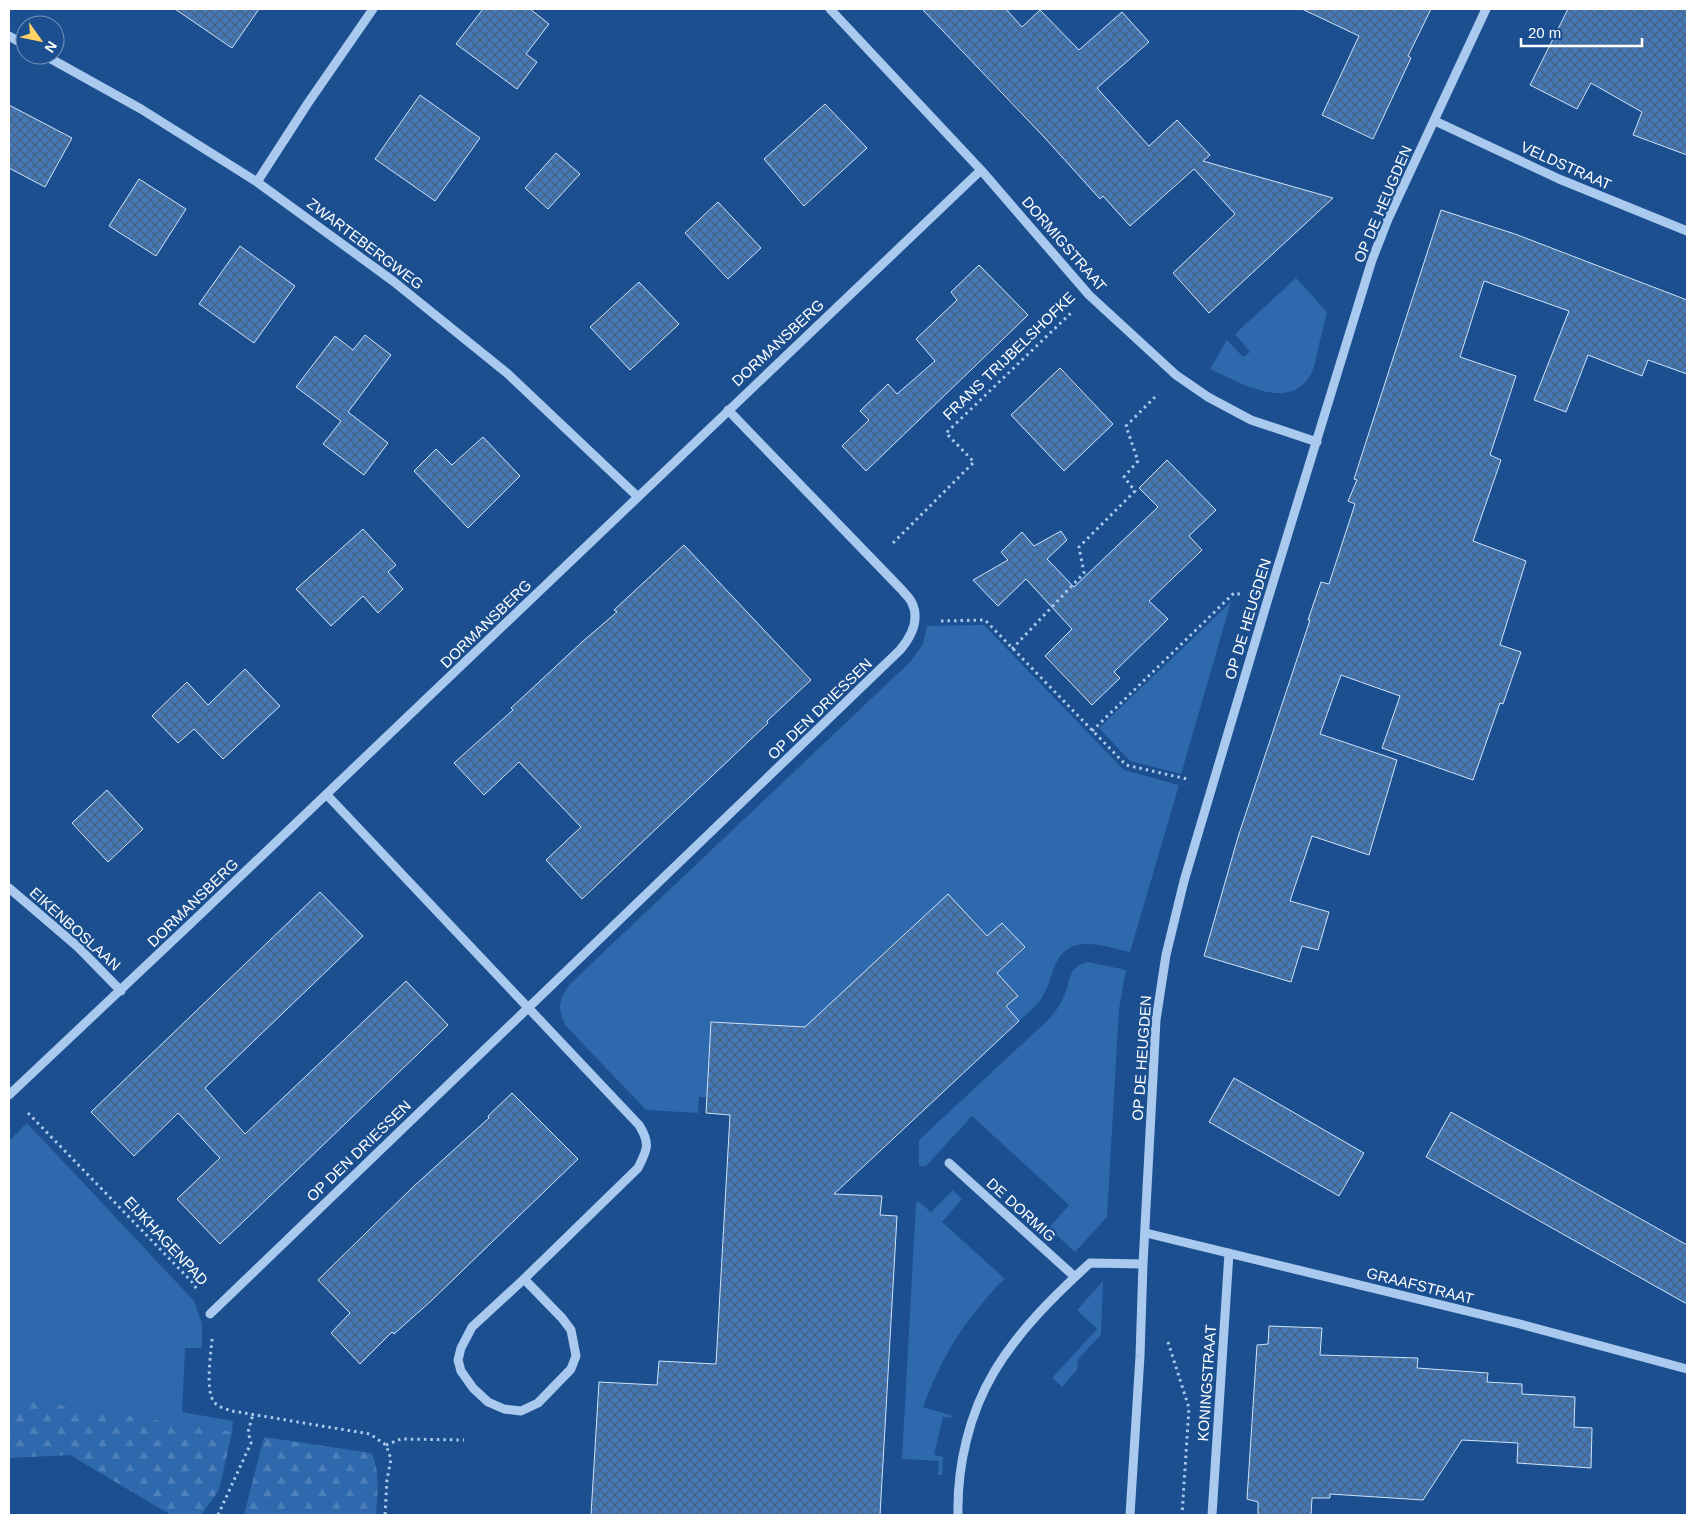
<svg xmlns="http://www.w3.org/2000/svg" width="1696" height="1524" viewBox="0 0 1696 1524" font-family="Arial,sans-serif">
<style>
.grass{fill:#2e69ad}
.forest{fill:url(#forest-firs)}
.building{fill:url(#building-cross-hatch);stroke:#cfe3fa}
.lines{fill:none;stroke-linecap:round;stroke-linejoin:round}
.path{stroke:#a9c9ee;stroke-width:3;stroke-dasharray:2.5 4;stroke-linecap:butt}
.minor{stroke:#a9c9ee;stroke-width:9}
.labels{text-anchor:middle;stroke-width:5;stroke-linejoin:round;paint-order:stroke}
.street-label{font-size:15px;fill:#fff;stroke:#1b4f8f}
</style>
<defs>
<pattern id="forest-firs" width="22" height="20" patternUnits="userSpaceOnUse" patternTransform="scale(1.25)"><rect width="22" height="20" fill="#2e69ad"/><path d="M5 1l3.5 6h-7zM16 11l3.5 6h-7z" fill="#4d80b9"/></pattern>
<pattern id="building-cross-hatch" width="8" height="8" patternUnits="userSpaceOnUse" patternTransform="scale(1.25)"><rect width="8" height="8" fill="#4478b7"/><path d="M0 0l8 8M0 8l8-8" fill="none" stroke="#486282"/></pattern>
</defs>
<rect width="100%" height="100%" fill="#1b4f8f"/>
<path class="grass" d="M1296 278 1327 312C1324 326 1320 339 1317 353 1316 359 1315 366 1312 372 1291 414 1241 383 1210 369L1227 340 1243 357 1250 352 1235 334Z
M1231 602 1181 774 1130 761 1099 728Z
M984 625 1124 770 1179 785 1130 952C1116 949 1099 943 1084 944 1051 946 1055 979 1041 999 1035 1007 1027 1014 1019 1021L1006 1006 1018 995 997 973 1025 947 1002 923 987 936 805 1027 711 1022 707 1097H699L698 1113 646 1110 566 1026C557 1008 558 1001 570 984L911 661 923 644 927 626Z
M1088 962 1126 970 1119 1009 1107 1217 1075 1252 1049 1228 1069 1205 972 1116 926 1166H919V1140L1049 1019C1055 1012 1061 1004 1064 996 1072 979 1066 968 1088 962Z
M27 1123 194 1301 202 1323V1348H185L182 1412 233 1421 232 1432 9 1397V1141Z
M953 1190 962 1199 942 1222 1005 1279C996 1286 988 1296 981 1305 955 1335 937 1369 923 1407L953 1416 952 1418 943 1417 934 1455 943 1457 942 1475H938L939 1461 902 1459 916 1203 918 1201 931 1212Z
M1103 1281 1101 1335 1078 1359 1077 1370 1062 1387 1052 1378 1097 1329 1077 1310Z"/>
<path class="forest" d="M9 1397 232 1432 219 1490 201 1515H171L70 1455 9 1458Z
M264 1437 371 1453C381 1471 377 1495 376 1515H244Z"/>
<path class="building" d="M175 9H259L232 48Z
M483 9H530L549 24 526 54 537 62 517 89 456 44Z
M922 9H1006L1022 27 1040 10 1079 50 1122 12 1149 42 1097 88 1149 146 1177 120 1210 155 1203 161 1333 198 1209 313 1173 273 1235 214 1194 169 1130 226 1103 196 1100 199 1044 137Z
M1302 9H1431L1408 56 1411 58 1373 139 1322 115 1359 36Z
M1568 9H1687V155L1633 135 1642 112 1591 83 1577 109 1530 85Z
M420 95 480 138 435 201 375 159Z
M825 104 867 148 804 206 764 159Z
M9 105 72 138 45 187 9 168Z
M556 153 580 174 548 209 525 188Z
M139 179 186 209 156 256 109 226Z
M718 202 761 248 728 279 685 233Z
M1441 210 1515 234 1687 300V374L1648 360 1642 376 1588 355 1566 412 1534 400 1569 311 1484 281 1460 357 1516 376 1490 455 1501 460 1473 541 1526 561 1500 645 1521 652 1503 704 1500 703 1473 780 1382 748 1400 696 1341 675 1320 734 1397 760 1369 855 1312 836 1290 901 1329 912 1318 950 1302 946 1291 982 1204 956 1238 837 1310 620H1308L1321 582 1329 584 1355 504 1348 501 1357 480 1354 479Z
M240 246 295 286 254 343 199 304Z
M979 265 1028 315 866 471 842 446 869 420 860 411 888 384 897 394 935 361 916 339 957 300 951 292Z
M639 282 679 324 630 370 590 327Z
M365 335 391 355 348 412 388 443 364 475 323 444 341 421 296 387 335 336 353 350Z
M1060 368 1113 424 1064 471 1011 415Z
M483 437 520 476 468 528 414 471 436 449 452 465Z
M1167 460 1216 510 1189 536 1202 550 1149 601 1168 619 1114 672 1120 678 1092 705 1045 656 1072 629 1026 579 998 606 973 580 1008 560 1001 552 1022 532 1034 546 1061 531 1067 540 1047 559 1074 587 1158 507 1139 488Z
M363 529 396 565 388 572 403 589 378 613 363 596 331 626 296 589Z
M684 545 811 680 767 721 768 723 582 899 546 860 581 827 519 762 484 795 454 763 513 710 511 708 582 642 617 612 614 610Z
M245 669 280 706 223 759 194 729 178 743 152 716 187 682 208 705Z
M107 790 143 829 108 862 72 823Z
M320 892 363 936 205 1088 245 1134 406 981 448 1025 220 1244 177 1199 220 1158 178 1113 134 1156 91 1112Z
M948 894 987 936 1002 923 1025 947 997 973 1018 996 1006 1006 1019 1021 834 1194 882 1196 880 1215 897 1216 880 1515H591L599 1382 657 1385 659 1361 716 1364 730 1115 706 1113 711 1022 805 1027Z
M1234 1078 1364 1153 1339 1196 1209 1122Z
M512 1093 578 1159 432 1300 394 1334 392 1332 360 1364 331 1333 350 1313 318 1280 414 1186 489 1118 488 1116Z
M1451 1112 1687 1245V1304L1426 1157Z
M1269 1326 1322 1328 1320 1355 1418 1358 1417 1368 1488 1373 1487 1382 1522 1384V1394L1575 1397 1574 1427 1592 1428 1591 1468 1517 1463 1518 1443 1462 1440 1423 1500 1330 1494V1498H1312L1311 1515H1258V1502L1247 1499 1257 1345 1268 1344Z"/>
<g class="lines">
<path class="path" d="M893 543 974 462 946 433 1071 313
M941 621 985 620 1126 765 1187 779
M1012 649 1084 573 1079 547 1135 491 1124 477 1138 461 1126 426 1158 394
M1092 731 1234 593 1243 595
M28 1113 192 1282 198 1291
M212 1339C211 1354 205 1390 214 1402 218 1407 226 1409 232 1411L370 1434 386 1445 391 1459 387 1480 385 1515
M1168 1342 1189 1408 1182 1515
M386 1445 401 1439 464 1440
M218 1515 251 1443 248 1432 253 1414"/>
<path class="minor" d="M830 9 981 170 1089 295 1176 375 1208 397 1251 420 1317 442
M9 36 25 45
M44 55 141 109 257 182 393 281 508 374 638 497
M1435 121 1559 179 1687 231
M257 182 308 103 373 9
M327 795 639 1125C651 1144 647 1150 638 1168L524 1279 472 1327 461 1348 458 1360 461 1371 473 1388 488 1402 504 1409 521 1411 538 1403 571 1369 576 1356 571 1330 562 1318 524 1279
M9 888 78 947 121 991
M9 1095C335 789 656 478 981 170
M949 1163 1075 1277
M1146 1233 1520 1324 1687 1369
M210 1314 900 650C911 637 920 620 912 603 910 598 905 594 902 590L728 410
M958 1515C957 1466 969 1414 994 1372 1019 1330 1055 1295 1090 1263L1143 1264
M1130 1515 1140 1356 1143 1264 1156 1020 1166 955 1184 881 1267 602 1372 260 1388 219 1486 9
M1212 1515 1229 1253"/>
</g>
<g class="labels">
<g class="street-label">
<text transform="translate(1566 166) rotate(24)" y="5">VELDSTRAAT</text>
<text transform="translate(1383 204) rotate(-67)" y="5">OP DE HEUGDEN</text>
<text transform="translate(365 244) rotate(37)" y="5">ZWARTEBERGWEG</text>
<text transform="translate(1064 244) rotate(49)" y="5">DORMIGSTRAAT</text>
<text transform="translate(778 343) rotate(-43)" y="5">DORMANSBERG</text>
<text transform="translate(1009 356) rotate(-44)" y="5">FRANS TRIJBELSHOFKE</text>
<text transform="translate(1248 619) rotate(-73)" y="5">OP DE HEUGDEN</text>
<text transform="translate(486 624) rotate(-44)" y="5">DORMANSBERG</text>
<text transform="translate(820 709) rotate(-44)" y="5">OP DEN DRIESSEN</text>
<text transform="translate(193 903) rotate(-44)" y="5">DORMANSBERG</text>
<text transform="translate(75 929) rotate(42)" y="5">EIKENBOSLAAN</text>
<text transform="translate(1142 1058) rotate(-86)" y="5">OP DE HEUGDEN</text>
<text transform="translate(359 1151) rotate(-44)" y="5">OP DEN DRIESSEN</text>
<text transform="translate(1021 1210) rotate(42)" y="5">DE DORMIG</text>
<text transform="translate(166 1241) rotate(47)" y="5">EIJKHAGENPAD</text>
<text transform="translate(1420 1286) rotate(14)" y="5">GRAAFSTRAAT</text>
<text transform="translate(1207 1383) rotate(-86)" y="5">KONINGSTRAAT</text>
</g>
</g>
<rect width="1696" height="1524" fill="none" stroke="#ffffff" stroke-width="20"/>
<g transform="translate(40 40) rotate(123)"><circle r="24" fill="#1b4f8f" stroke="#7695bc"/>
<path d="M0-4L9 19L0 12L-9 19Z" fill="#ffd166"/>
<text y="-8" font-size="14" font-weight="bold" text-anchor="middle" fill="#ffffff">N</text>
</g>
<path d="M1521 38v8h121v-8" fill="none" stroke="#ffffff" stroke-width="2.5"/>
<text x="1528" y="38" font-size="15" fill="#ffffff" stroke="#1b4f8f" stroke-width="4" paint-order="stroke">20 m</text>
</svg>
